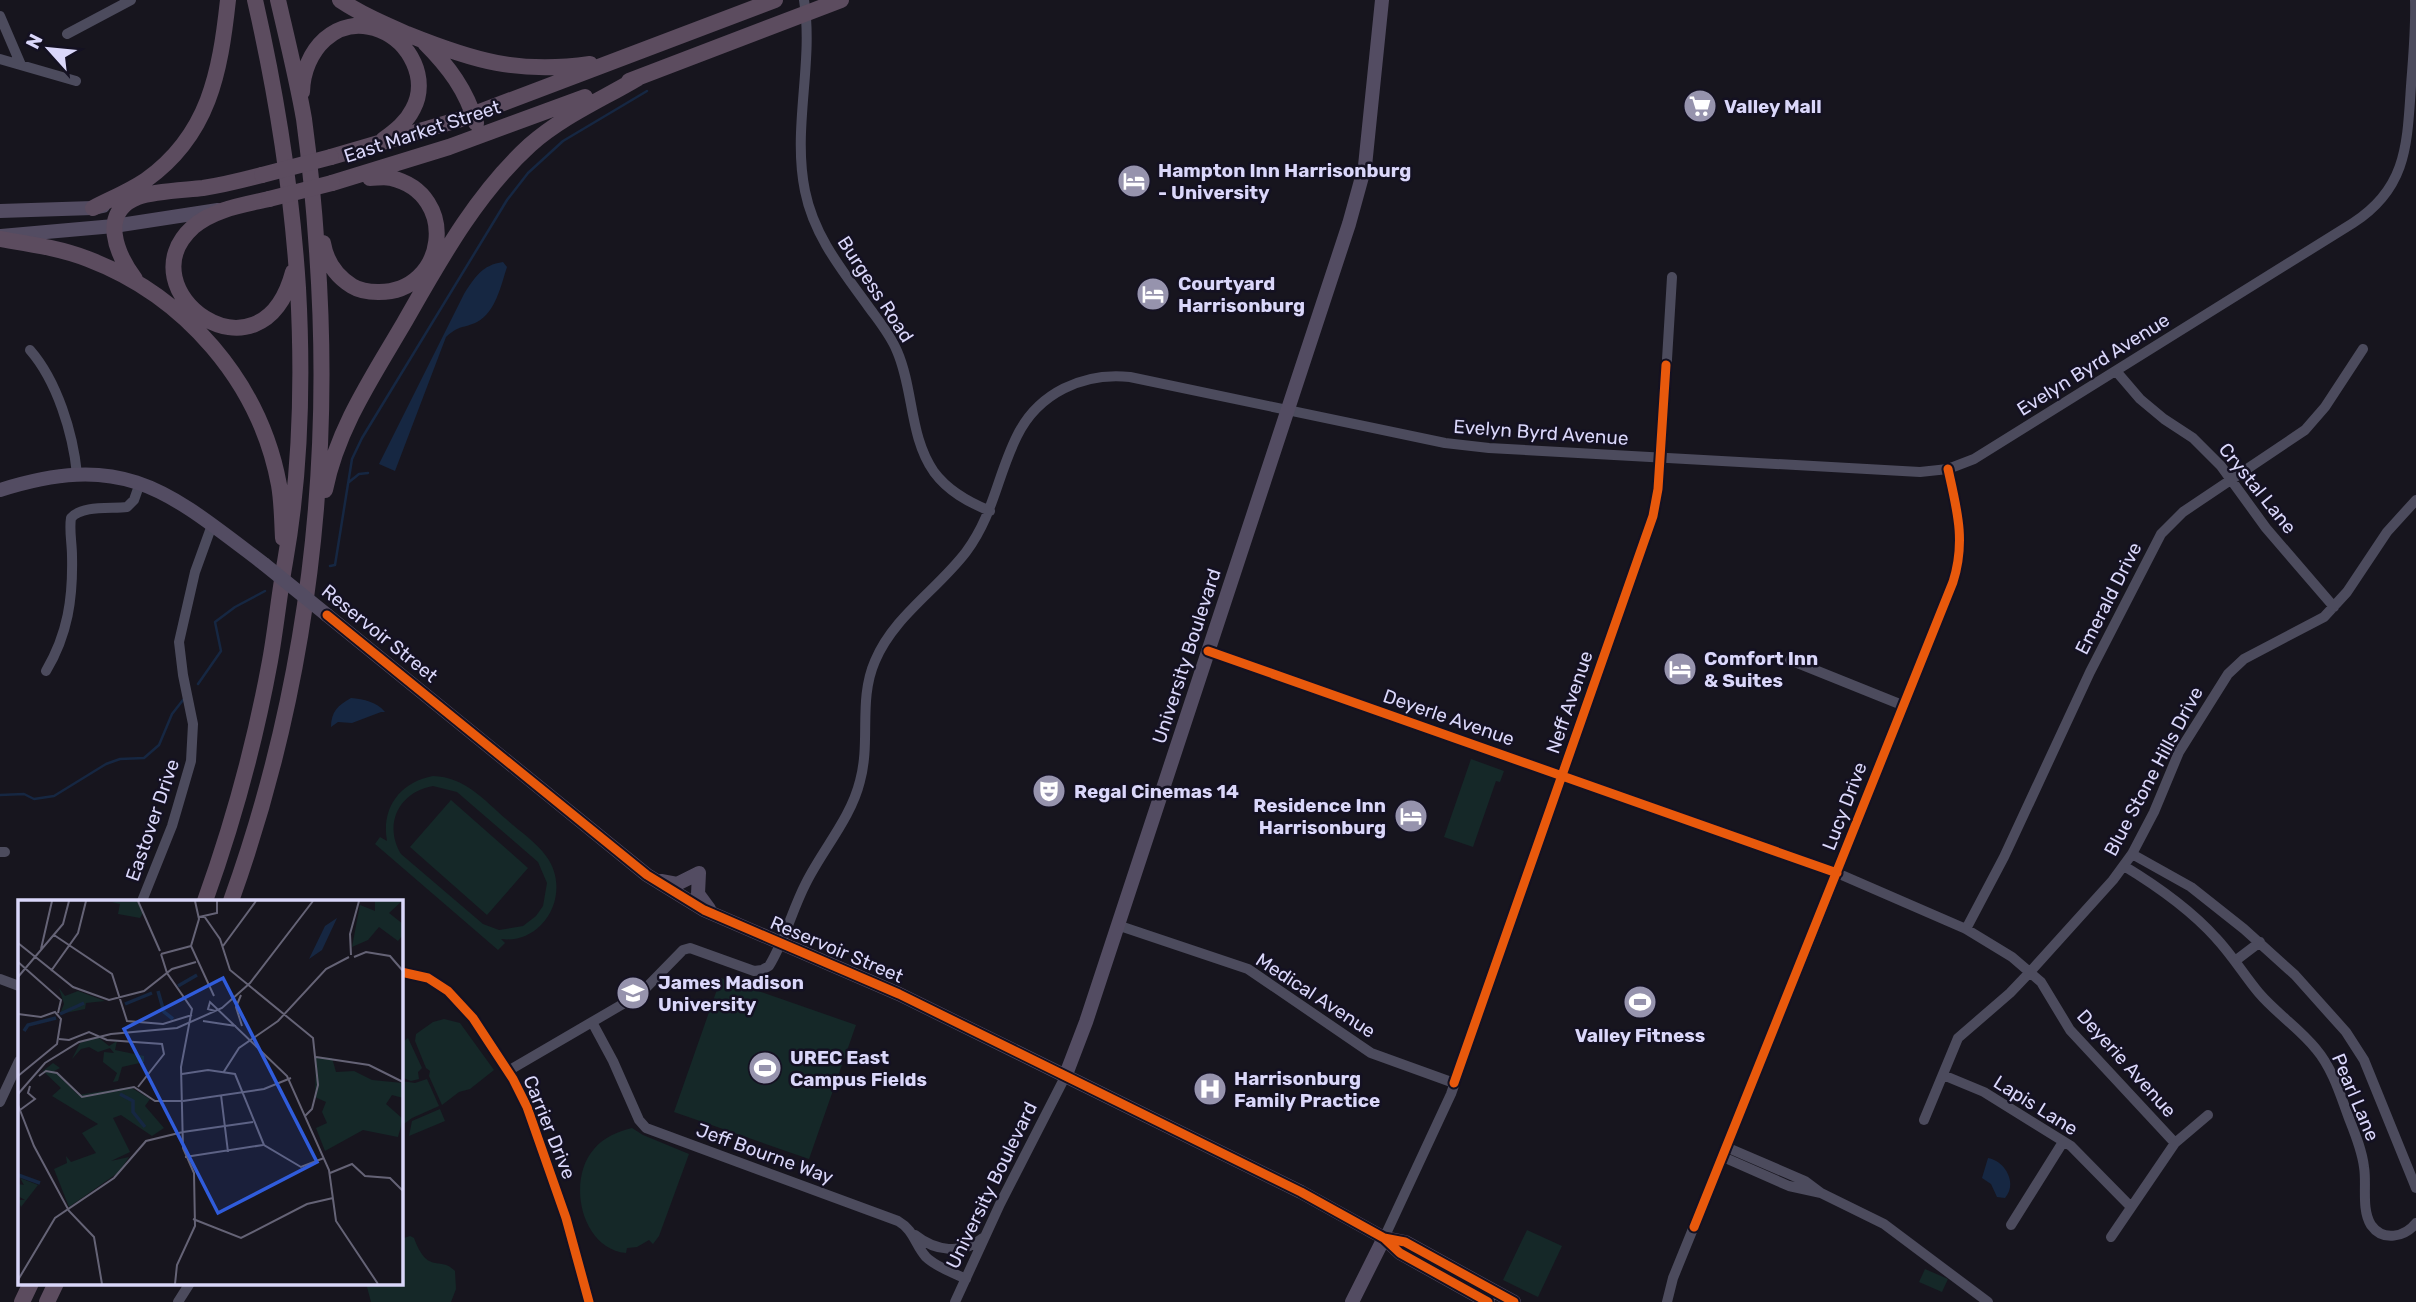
<svg xmlns="http://www.w3.org/2000/svg" width="2416" height="1302" viewBox="0 0 2416 1302" font-family="Rubik,sans-serif">
<style>
.green{fill:#152828;fill-rule:evenodd}
.water{fill:#162742}
.lines{fill:none;stroke-linecap:round;stroke-linejoin:round}
.stream{stroke:#162742;stroke-width:2.5}
.minor{stroke:#4c4b5d;stroke-width:10}
.major{stroke:#534c62;stroke-width:14}
.highway{stroke:#5c4c5f;stroke-width:16}
.major-bridge{stroke:#534c62;stroke-width:14}
.highway-bridge{stroke:#5c4c5f;stroke-width:16}
.cycleway-casing{stroke:#141122;stroke-width:13}
.cycleway{stroke:#e8590c;stroke-width:9}
.labels{text-anchor:middle;stroke-width:5;stroke-linejoin:round;paint-order:stroke}
.poi-label{font-size:19px;font-weight:bold;fill:#dad7fa;stroke:#141122;text-anchor:start}
.street-label{font-size:19px;fill:#dad7fa;stroke:#141122}
.inset-river{fill:none;stroke:#162742;stroke-width:3.5}
.inset-road{fill:none;stroke:#656376;stroke-width:2}
.view{fill:#305cdb;fill-opacity:0.15;stroke:#305cdb;stroke-width:3.5}
.inset-edge{fill:none;stroke:#dad7fa;stroke-width:3.5}
</style>
<rect width="100%" height="100%" fill="#17151e"/>
<path class="green" d="M1471 759 1504 771 1500 782 1496 781 1473 847 1444 837Z
M433 776C465 777 484 800 506 819 519 831 536 842 546 856 562 877 559 907 541 925 530 936 516 941 501 939L505 943 498 950 375 844 380 837 387 841C381 808 400 782 433 776ZM433 786 457 792 538 862 547 883 543 906 536 916 523 926 499 930 483 924 401 854C383 824 399 792 433 786Z
M451 800 528 868 487 915 410 847Z
M721 978 856 1025 809 1159 674 1112Z
M444 1019 460 1023 494 1070 470 1089 459 1092 442 1105 429 1076 430 1071 426 1068 415 1041 416 1034 433 1022Z
M408 1038 422 1068 418 1072 419 1079 411 1081 401 1077V1043Z
M427 1079 439 1106 412 1118 401 1126V1081L415 1083Z
M440 1109 445 1121 409 1136 412 1121Z
M632 1128 643 1135 689 1154 659 1236 653 1244 649 1240 637 1247 627 1248 626 1253C580 1248 567 1179 594 1149 604 1137 617 1132 632 1128Z
M1527 1230 1562 1246 1538 1297 1503 1280Z
M410 1236 414 1238C428 1276 440 1255 455 1271L456 1289 451 1302H371L366 1283H401V1239Z
M1925 1269 1948 1279 1942 1292 1919 1282Z"/>
<path class="water" d="M503 262 507 267C501 285 496 312 477 322 463 329 460 324 446 337L395 471 379 464 464 294C475 277 482 265 503 262Z
M351 698C364 699 377 702 385 712H381L352 723 338 722 331 727C331 712 338 705 351 698Z
M1988 1158C2005 1161 2018 1183 2005 1198L1997 1197 1991 1184 1982 1178Z"/>
<g class="lines">
<path class="stream" d="M349 482 359 474 368 473
M330 566 335 565 352 459 362 438 507 200 528 173 563 141 647 91
M198 684 221 651 215 622 235 607 265 591
M0 795 24 794 34 799 54 796 106 764 120 759 144 758 159 745 172 714 183 700"/>
<path class="minor" d="M804 0C814 63 792 128 805 191 814 236 842 270 868 306 878 320 890 334 897 351 914 390 909 436 934 472 948 491 968 502 990 511
M0 16 21 65
M67 34 131 0
M0 59 76 81
M30 350C57 381 73 433 77 474
M2116 371 2140 399 2164 419 2193 438 2221 466 2266 528 2334 607
M1208 651 1837 873 1966 929 2012 957 2041 982 2070 1030 2175 1143
M1790 660 1902 705
M46 671C68 634 73 598 72 556 72 543 69 530 71 518 82 505 111 509 127 507L134 500 140 483
M0 852H5
M2132 854 2191 887 2244 929 2295 975 2346 1032 2364 1060 2416 1188
M2124 866C2157 886 2190 909 2216 938 2232 955 2244 975 2259 993 2276 1013 2299 1028 2316 1049 2333 1069 2341 1097 2350 1121 2356 1136 2362 1151 2364 1167 2367 1184 2361 1209 2371 1225 2383 1242 2405 1237 2416 1223
M142 901 172 826 191 761 193 724 183 675 179 642 195 572 212 525
M1117 925 1248 969 1371 1053 1454 1083
M1966 929 2004 857 2090 672 2161 534 2183 512 2305 430 2325 407 2363 349
M2235 961 2260 942
M401 972 428 978 448 991 473 1018 513 1079 527 1107 566 1218 589 1302
M0 979 19 986
M592 1022 613 1061 639 1120 646 1128 898 1221C914 1230 915 1245 926 1257 936 1267 954 1273 966 1279
M508 1071 640 994 683 950 690 948 754 971 762 970 769 966C785 940 792 910 806 883 823 849 851 818 860 781 871 741 858 700 875 661 894 616 937 590 966 552 994 514 997 476 1017 436 1038 393 1083 372 1130 377L1445 443 1489 448 1920 472 1948 469 1974 459 2353 223C2407 188 2407 145 2411 86 2413 58 2416 29 2415 0
M1943 1075 1984 1092 2071 1146 2131 1207
M0 1102 19 1061
M1924 1120 1958 1038 2010 993 2030 972 2113 880 2132 854 2154 812 2179 752 2228 674 2244 659 2324 617 2347 592 2387 532 2416 500
M1723 1157 1789 1186 1821 1193 1805 1181 1726 1147
M1821 1193 1884 1224 1988 1302
M2011 1225 2063 1142
M915 1235C935 1251 962 1255 983 1238
M2111 1237 2175 1143 2208 1115
M1384 1238 1451 1094 1653 516 1658 489 1661 458 1672 277
M178 1302 190 1283
M955 1302 1000 1204 1065 1077
M1667 1302 1673 1278 1810 941 1953 582C1966 541 1957 510 1948 469"/>
<path class="major" d="M0 211 93 208 103 206
M1 236 114 226 218 210
M0 490C126 450 169 492 264 564
M327 615 647 875 704 910 899 994 1301 1192 1384 1238 1400 1253 1488 1302
M699 873 698 894 709 909
M661 881 677 884 699 873
M1065 1077 1086 1022 1349 224 1365 166 1382 0
M1385 1238 1405 1242 1514 1302
M1352 1302 1384 1238"/>
<path class="highway" d="M340 0C361 14 384 24 407 34 474 61 518 74 590 64
M425 43C449 67 466 90 476 123
M629 81 841 0
M302 92C303 51 336 13 380 30 410 42 429 79 413 109 406 123 395 131 383 140
M331 157 461 119 775 0
M332 183 449 147 585 97
M269 199C243 205 214 209 193 227 123 290 261 392 293 272
M93 208C110 199 130 191 146 180 209 135 220 73 228 0
M0 239C30 244 60 248 88 259 185 296 260 382 279 485 282 502 282 520 283 538
M323 243C326 261 336 276 352 286 360 291 368 292 378 292 447 293 460 194 391 178 384 176 377 178 370 178
M135 279C117 255 98 212 138 197 154 191 186 190 203 188 223 185 243 180 262 175
M325 490C337 429 373 376 404 323 440 260 476 194 530 145 563 116 601 100 638 78
M205 901C233 823 255 743 270 661 276 628 279 595 285 562 301 472 303 379 298 288 292 193 276 92 255 0
M231 901C306 692 333 472 317 251 314 206 310 163 304 119 297 79 287 39 278 0
M22 1302 31 1283
M47 1302 56 1283"/>
<path class="major-bridge" d="M264 564 327 615"/>
<path class="highway-bridge" d="M262 175 331 157
M269 199 332 183"/>
<defs>
<path id="cycleway" d="M327 615 647 875 704 910 899 994 1301 1192 1384 1238 1400 1253 1488 1302
M1208 651 1837 873
M401 972 428 978 448 991 473 1018 513 1079 527 1107 566 1218 589 1302
M1454 1083 1653 516 1658 489 1666 365
M1694 1227 1953 582C1966 541 1957 510 1948 469
M1384 1238 1405 1242 1514 1302"/>
</defs>
<use href="#cycleway" class="cycleway-casing"/>
<use href="#cycleway" class="cycleway"/>
</g>
<defs>
<symbol id="supermarket-disc" viewBox="-11 -11 22 22"><circle r="9.5" fill="#9693ad" stroke="#141122"/><path d="M-6-5.5h2.5l.6 2H6L4.5 2H-2.5L-4.4-4H-6ZM-1.5 3.2a1.3 1.3 0 1 0 .1 0ZM3 3.2a1.3 1.3 0 1 0 .1 0Z" fill="#fff"/></symbol>
<symbol id="hotel-disc" viewBox="-11 -11 22 22"><circle r="9.5" fill="#9693ad" stroke="#141122"/><path d="M-6-4.5h1.5V1H6V5H4.5V3h-9V5H-6ZM-4 0a1.8 1.8 0 1 1 3.6 0ZM.5 0V-2.5h3Q6-2.5 6 0Z" fill="#fff"/></symbol>
<symbol id="theatre-disc" viewBox="-11 -11 22 22"><circle r="9.5" fill="#9693ad" stroke="#141122"/><path d="M-5-5.5Q0-4 5-5.5V0Q5 5 0 6Q-5 5-5 0ZM-3.3-2.5H-1v1.5H-3.3ZM1-2.5H3.3v1.5H1ZM-2.8 1Q0 5.5 2.8 1Z" fill="#fff"/></symbol>
<symbol id="university-disc" viewBox="-11 -11 22 22"><circle r="9.5" fill="#9693ad" stroke="#141122"/><path d="M0-5L7-2L0 1L-7-2ZM-4 1L0 2.5L4 1V4Q0 6-4 4Z" fill="#fff"/></symbol>
<symbol id="stadium-disc" viewBox="-11 -11 22 22"><circle r="9.5" fill="#9693ad" stroke="#141122"/><path d="M0-5a6.5 5 0 1 0 0 10a6.5 5 0 1 0 0-10ZM-3.5-1.8h7v3.6h-7Z" fill="#fff"/></symbol>
<symbol id="hospital-disc" viewBox="-11 -11 22 22"><circle r="9.5" fill="#9693ad" stroke="#141122"/><path d="M-5-5h3v3.5h4V-5h3V5h-3V1.5h-4V5h-3Z" fill="#fff"/></symbol>
</defs>
<g fill-rule="evenodd">
<use href="#supermarket-disc" x="1681" y="87" width="38" height="38"/>
<use href="#hotel-disc" x="1115" y="162" width="38" height="38"/>
<use href="#hotel-disc" x="1134" y="275" width="38" height="38"/>
<use href="#hotel-disc" x="1661" y="650" width="38" height="38"/>
<use href="#theatre-disc" x="1030" y="772" width="38" height="38"/>
<use href="#hotel-disc" x="1392" y="797" width="38" height="38"/>
<use href="#university-disc" x="614" y="974" width="38" height="38"/>
<use href="#stadium-disc" x="1621" y="983" width="38" height="38"/>
<use href="#stadium-disc" x="746" y="1049" width="38" height="38"/>
<use href="#hospital-disc" x="1191" y="1070" width="38" height="38"/>
</g>
<g class="labels">
<g class="poi-label">
<text x="1724" y="113">Valley Mall</text>
<text x="1158" y="177">Hampton Inn Harrisonburg<tspan x="1158" dy="22">- University</tspan></text>
<text x="1178" y="290">Courtyard<tspan x="1178" dy="22">Harrisonburg</tspan></text>
<text x="1704" y="665">Comfort Inn<tspan x="1704" dy="22">&amp; Suites</tspan></text>
<text x="1074" y="798">Regal Cinemas 14</text>
<text x="1386" y="812" text-anchor="end">Residence Inn<tspan x="1386" dy="22">Harrisonburg</tspan></text>
<text x="658" y="989">James Madison<tspan x="658" dy="22">University</tspan></text>
<text x="1640" y="1042" text-anchor="middle">Valley Fitness</text>
<text x="790" y="1064">UREC East<tspan x="790" dy="22">Campus Fields</tspan></text>
<text x="1234" y="1085">Harrisonburg<tspan x="1234" dy="22">Family Practice</tspan></text>
</g>
<g class="street-label">
<text transform="translate(422 131) rotate(-18)" y="7">East Market Street</text>
<text transform="translate(876 289) rotate(57)" y="7">Burgess Road</text>
<text transform="translate(2093 364) rotate(-32)" y="7">Evelyn Byrd Avenue</text>
<text transform="translate(1541 432) rotate(4)" y="7">Evelyn Byrd Avenue</text>
<text transform="translate(2258 488) rotate(51)" y="7">Crystal Lane</text>
<text transform="translate(2108 598) rotate(-63)" y="7">Emerald Drive</text>
<text transform="translate(380 633) rotate(39)" y="7">Reservoir Street</text>
<text transform="translate(1186 656) rotate(-72)" y="7">University Boulevard</text>
<text transform="translate(1569 702) rotate(-71)" y="7">Neff Avenue</text>
<text transform="translate(1449 717) rotate(19)" y="7">Deyerle Avenue</text>
<text transform="translate(2153 771) rotate(-62)" y="7">Blue Stone Hills Drive</text>
<text transform="translate(1844 806) rotate(-69)" y="7">Lucy Drive</text>
<text transform="translate(152 820) rotate(-71)" y="7">Eastover Drive</text>
<text transform="translate(837 949) rotate(23)" y="7">Reservoir Street</text>
<text transform="translate(1316 995) rotate(33)" y="7">Medical Avenue</text>
<text transform="translate(2127 1063) rotate(48)" y="7">Deyerie Avenue</text>
<text transform="translate(2356 1097) rotate(67)" y="7">Pearl Lane</text>
<text transform="translate(2036 1105) rotate(32)" y="7">Lapis Lane</text>
<text transform="translate(550 1127) rotate(68)" y="7">Carrier Drive</text>
<text transform="translate(765 1153) rotate(20)" y="7">Jeff Bourne Way</text>
<text transform="translate(991 1185) rotate(-64)" y="7">University Boulevard</text>
</g>
</g>
<g transform="translate(18 900)">
<rect width="385" height="385" fill="#17151e"/>
<path d="M119 1 125 13 122 18 100 14 102 4 94 2ZM357 1H384L371 13 385 24V35L380 41 361 27 350 40 334 47 342 5 357 11ZM41 88 47 96 60 91 87 101 68 103 67 109 42 114 46 104ZM80 137 91 146 99 141 97 150 126 156V162L104 167 100 181 95 182 99 173 85 162 86 152 96 153 92 148 80 152 71 147 63 149 54 159 62 143ZM298 157 314 158 318 172 336 171 354 180 385 183V198L374 195 368 204 385 219 380 237 345 230 307 251 298 228 309 223 304 212 308 202 297 197ZM35 163 42 168 36 171 60 195 112 187 132 199 127 206 146 228 134 236 103 215 95 218 112 252 93 261 111 257 101 272 51 307 36 269 49 263 48 256 53 262 78 253 64 233 80 224 34 196 43 188 25 171ZM2 278 20 285 3 307 0 300H7L0 296V284L6 285Z" fill="#152828"/>
<path d="M319 18 304 50 291 59 307 26Z" fill="#162742"/>
<path class="inset-river" d="M160 86 179 75M140 91 146 112 155 119M107 104 134 93M42 114 66 103M6 131 10 125 38 118M102 194 115 201V212L127 227M0 275 22 283"/>
<path class="inset-road" d="M120 1 142 51M177 1 181 19 173 46 196 96M186 16 202 39 212 70 295 138 300 185 294 209 287 216M181 17 199 13V1M36 35 94 74 109 121 145 124 174 115M0 43 55 87 91 100 126 91 154 69 178 62M205 46 238 1M23 49 34 1M143 54 173 46M143 54 149 73 174 109 163 167 165 248 176 273 177 326 159 365 157 384M333 55 332 34 341 1M336 57 348 52 372 56 385 71M0 62 43 100 40 113M33 71 60 33 68 1M0 77 45 24 51 1M223 95 218 107 224 126M197 111 190 109 192 102 269 176 311 270 318 321 360 384M0 114 23 117 37 112 43 119 39 144 0 176M185 121 218 126M41 139 51 140 71 132 89 140 144 144 146 154 120 187M298 157 351 165 385 182M205 173 221 148 260 121 308 69 331 57M164 174 190 170 217 174 246 245 283 267 306 258M21 176 28 171 39 173 64 197 116 187 137 201H164M0 194 27 163 61 142 93 134 159 128 204 108 232 83 295 1M203 195 210 252M165 201 246 189 273 178M0 205 16 246 51 311 76 337 84 384M2 210 17 199 10 193 12 186M165 232 235 222M167 257 245 245M312 273 334 264 347 276 372 278 385 291M175 319 223 338 289 304 315 298M0 380 37 318 96 278 128 241 165 232"/>
<path class="view" d="M205 78 299 262 200 313 106 129Z"/>
<rect width="385" height="385" class="inset-edge"/>
</g>
<g transform="translate(49 49) rotate(297)" stroke="#141122" stroke-width="5" paint-order="stroke">
<path d="M0-5L12 26L0 18L-12 26Z" fill="#dad7fa"/>
<text y="-10" font-size="19" font-weight="bold" text-anchor="middle" fill="#dad7fa">N</text>
</g>
</svg>
